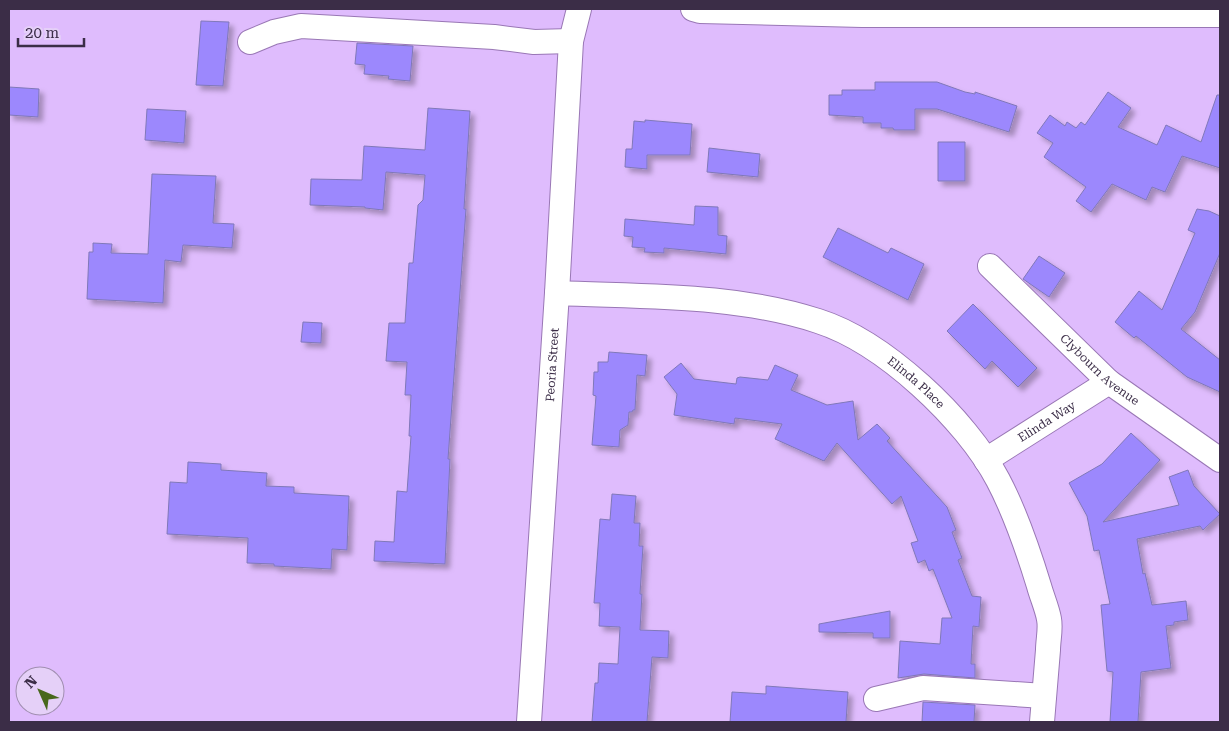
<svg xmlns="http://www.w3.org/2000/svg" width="1229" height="731" viewBox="0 0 1229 731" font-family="'Roboto Serif',serif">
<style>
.building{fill:#9c88fd;stroke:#8078b8;filter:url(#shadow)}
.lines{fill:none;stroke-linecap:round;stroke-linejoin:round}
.minor-casing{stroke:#9977b5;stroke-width:26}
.minor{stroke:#fff;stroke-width:24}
.labels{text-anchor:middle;stroke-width:4.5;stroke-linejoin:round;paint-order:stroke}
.street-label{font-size:12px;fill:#3b2d47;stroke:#e5d0f8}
</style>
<defs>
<filter id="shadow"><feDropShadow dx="4.5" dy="4.5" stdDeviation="2.5" flood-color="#0004"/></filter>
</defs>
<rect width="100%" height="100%" fill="#dfbcfd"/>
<path class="building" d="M201 21 229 22 223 86 196 85Z
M357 43 413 46 410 81 388 79 389 76 364 74 365 65 355 64Z
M875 82H937L965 92 975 94V92L1017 106 1009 132 937 109H915V130H894L893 128H881V123H863V117L829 115V95H842V90H875Z
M9 87 39 89 38 117 9 115Z
M1108 92 1131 108 1118 127 1157 145 1166 125 1201 142 1217 95H1220V168L1182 156 1165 192 1152 187 1146 200 1112 184 1091 212 1076 201 1086 187 1044 157 1053 143 1037 133 1050 115 1065 126 1067 122 1076 128 1081 122 1085 125Z
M428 108 470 111 464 209H466L448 459H450L445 564 374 561 375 541 394 542 397 491 407 492 411 436H409L411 395H405L407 362 386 361 389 323H405L409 263H413L418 205 423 200 425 175 386 172 383 210 365 208V207L310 205 311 179 362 180 364 146 425 150Z
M147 109 186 111 184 143 145 140Z
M645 120 692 124 690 155H647V169L625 167 626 149H632L634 121 645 122Z
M938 142H965V181H938Z
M709 148 760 154 758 177 707 172Z
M152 174 216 176 213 223 234 224 232 248 183 245 181 262 165 260 163 303 87 299 89 252H93V243L112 244 111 253 148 254Z
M695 206 718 207V235L727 236 726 254 664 248V253L644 252 645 248 632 247 633 237 624 236 625 219 694 225Z
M1197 209 1209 211 1220 216V253L1195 312 1181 329 1220 360V392L1187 377 1136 336 1134 338 1115 322 1139 291 1162 310 1195 233 1188 230Z
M838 228 888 253 891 248 924 264 908 300 823 257Z
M1039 256 1065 273 1049 297 1023 279Z
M973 304 1037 368 1018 387 992 361 985 369 947 331Z
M303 322 322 323 321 343 301 342Z
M609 352 647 355 645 376 637 375 635 410H633L632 412H629L628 425 620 430 619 447 592 445 596 396 593 395 594 372H598V362H608Z
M681 363 694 379 736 384 737 378 740 377 768 380 775 365 798 375 791 390 827 405 853 401 858 440 877 424 890 438 887 441 947 507 956 530 952 532 962 558 958 560 972 596 981 597 979 627 973 626 971 664H975V678L924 674 898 678 900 641 940 644 942 618H952L933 569 929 571 925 560 918 563 911 543 918 541 901 496 892 504 837 443 824 461 775 439 782 424 735 418 734 424 674 415 677 394 664 377Z
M1131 433 1160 460 1103 522 1179 505 1169 477 1188 470 1194 486 1220 514 1203 530 1200 526 1137 539 1143 574 1145 573 1152 605 1186 601 1188 620 1174 622V625L1166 626 1171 668 1141 672 1138 722H1110L1113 672 1107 671 1101 605 1110 604 1099 550 1094 551 1087 516 1069 483 1102 464Z
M188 462 221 464V470L267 473 266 486 294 487V493L349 496 347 550 332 549 331 569 274 566V564L247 563 248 538 167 534 170 482 187 483Z
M612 494 636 496 634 523H640L639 546H643L640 594H642L640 630 669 631 668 658 652 657 647 722H592L595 683H598L599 663 618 664 620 627 599 626 600 603H594L600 519 610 520Z
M890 611V638H873V633L819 632V624Z
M766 686 848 692 846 722H730L732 692 766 694Z
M923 702 975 705 974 722H922Z"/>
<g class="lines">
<defs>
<g id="minor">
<path d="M693 9 700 11 862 15H1220"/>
<path d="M250 42 274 32 301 26 494 37 534 42 571 41"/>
<path id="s1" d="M990 266 1109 382 1220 460"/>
<path id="s2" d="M557 293C642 297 736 294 818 321 884 342 966 419 998 480 1016 514 1028 550 1039 586 1042 597 1047 608 1049 619 1051 629 1048 640 1048 650 1046 674 1044 698 1042 722"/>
<path id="s3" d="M986 460 1109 382"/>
<path d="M876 699 923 688 1044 696"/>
<path id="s4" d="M529 722 557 293 571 41 579 9"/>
</g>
</defs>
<use href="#minor" class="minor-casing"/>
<use href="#minor" class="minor"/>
</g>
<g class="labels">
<g class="street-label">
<text dy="4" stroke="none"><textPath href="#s4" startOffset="358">Peoria Street</textPath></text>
<text dy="4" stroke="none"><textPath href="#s1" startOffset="151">Clybourn Avenue</textPath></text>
<text dy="4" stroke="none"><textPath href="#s2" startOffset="380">Elinda Place</textPath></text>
<text dy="4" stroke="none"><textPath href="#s3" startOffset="72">Elinda Way</textPath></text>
</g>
</g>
<rect width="1229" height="731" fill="none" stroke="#3b2d47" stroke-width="20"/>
<g transform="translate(40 691) rotate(315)"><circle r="24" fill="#e5d0f8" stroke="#a18fb1"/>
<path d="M0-4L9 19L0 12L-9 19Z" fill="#48671c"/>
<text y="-8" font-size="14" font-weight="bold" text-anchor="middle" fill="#3b2d47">N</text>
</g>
<path d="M18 38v8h66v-8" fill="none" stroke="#3b2d47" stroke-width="2.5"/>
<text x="25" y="38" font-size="15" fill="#3b2d47" stroke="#e5d0f8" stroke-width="4" paint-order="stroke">20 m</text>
</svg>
